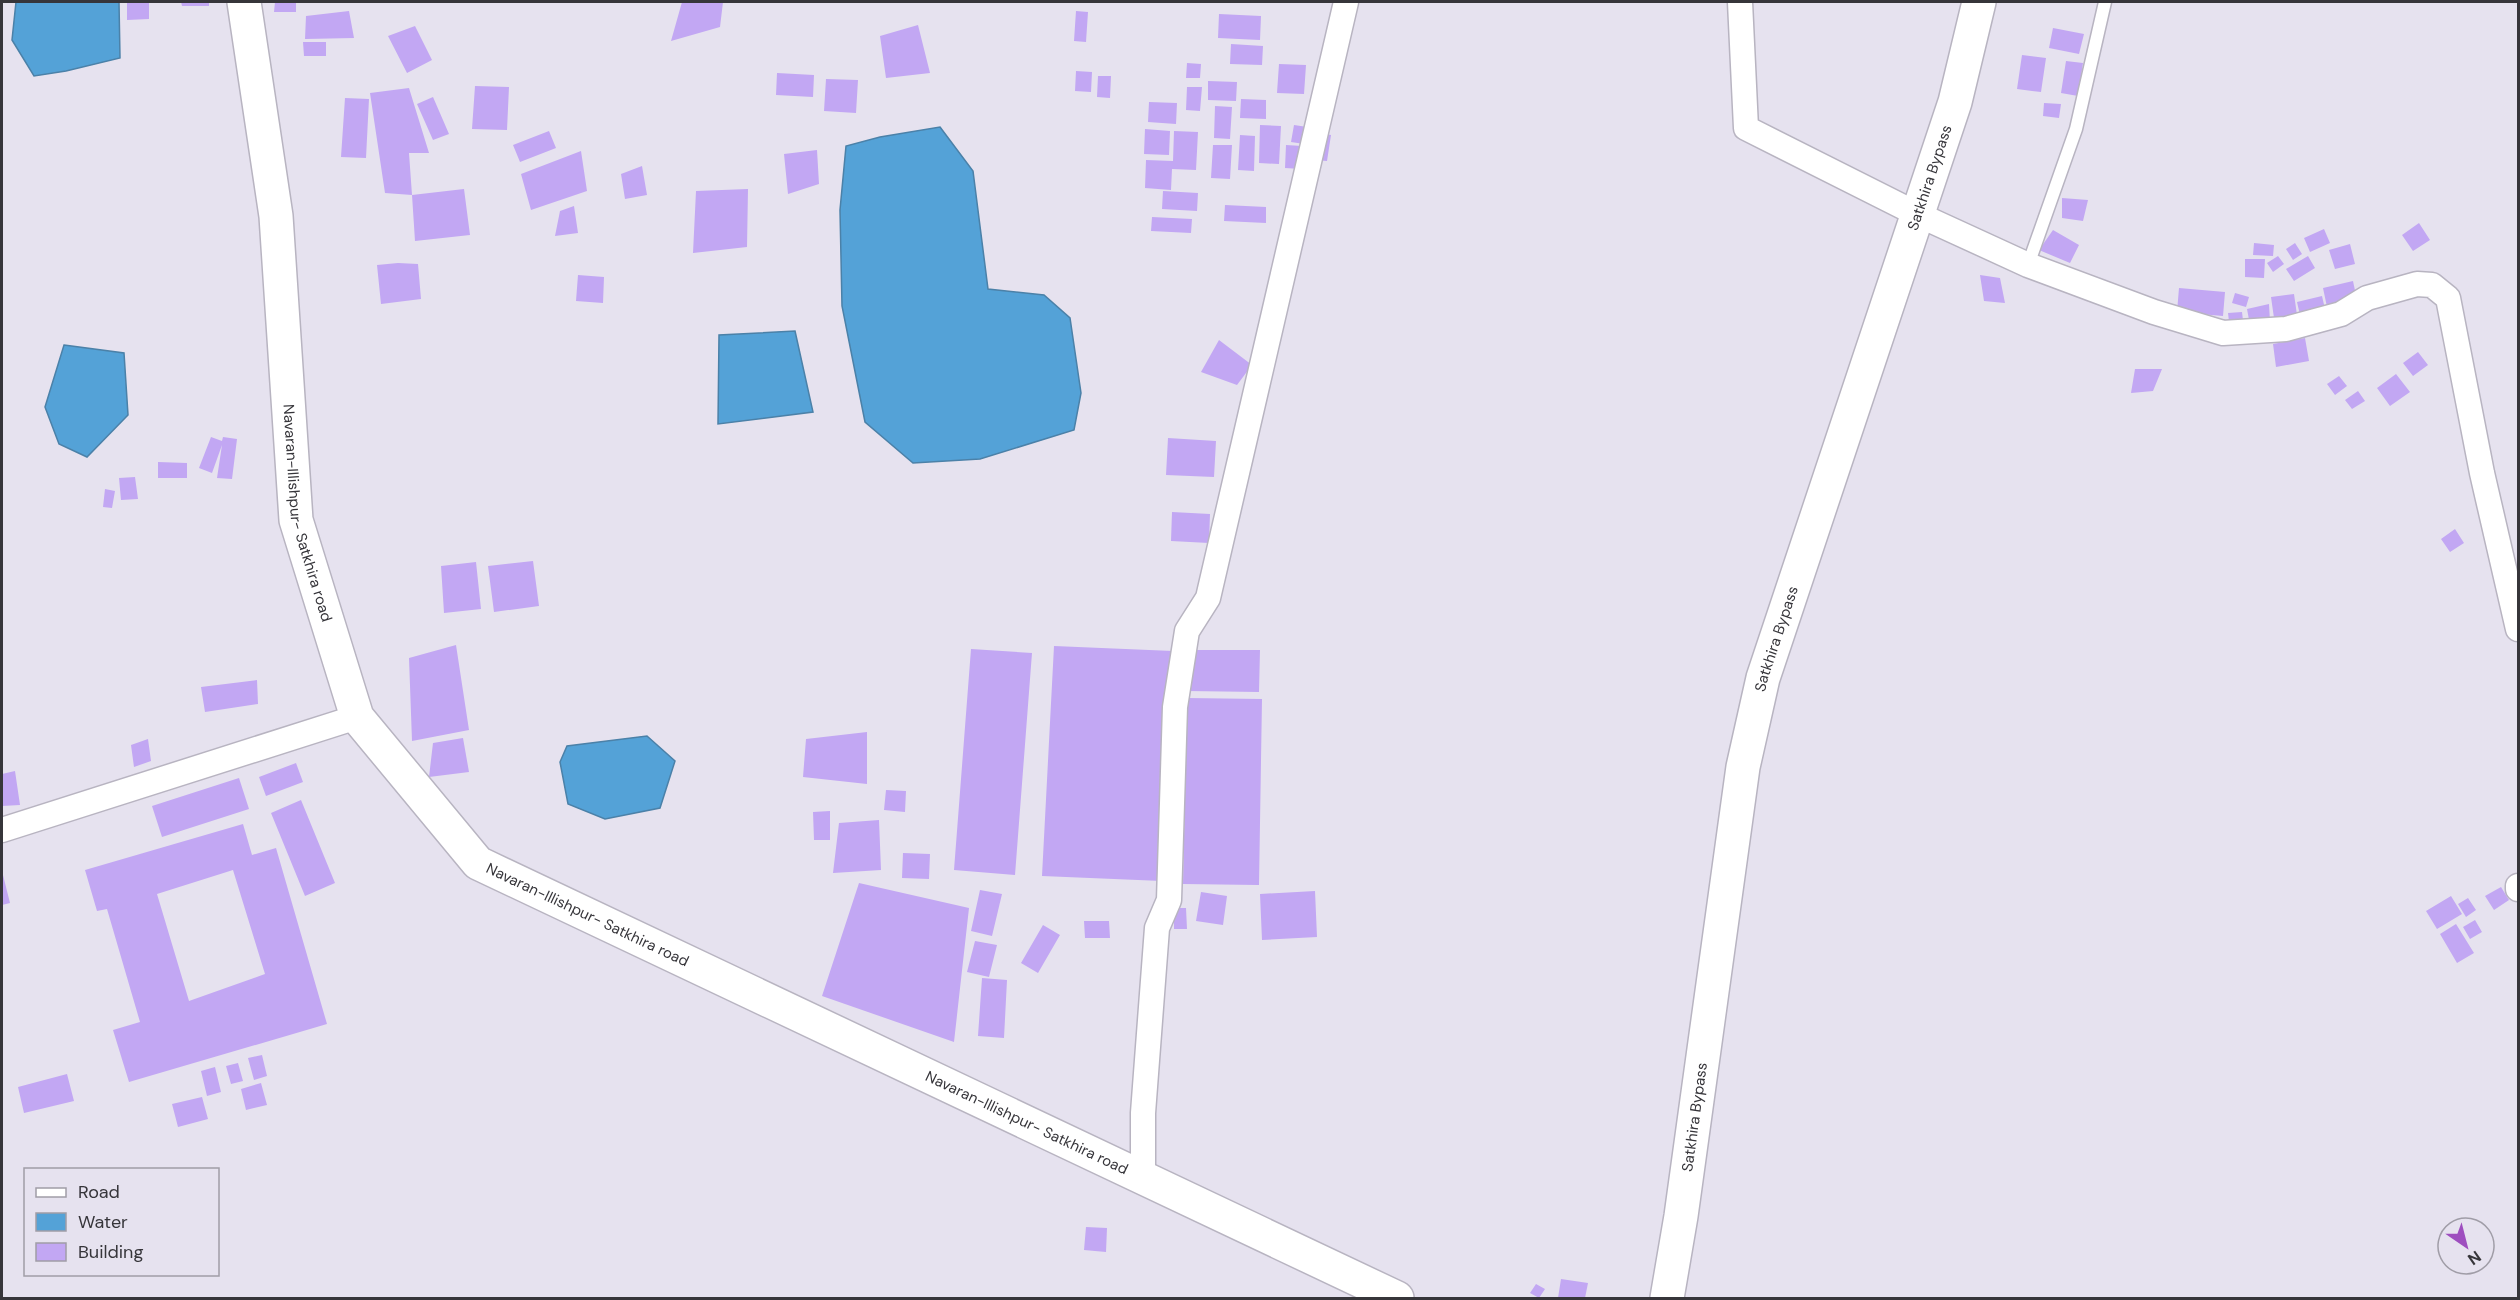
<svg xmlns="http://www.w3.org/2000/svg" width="2520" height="1300" viewBox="0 0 2520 1300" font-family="'DM Sans',sans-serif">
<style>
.water{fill:#54a2d7;stroke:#4b81a8;stroke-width:1.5}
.building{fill:#c2a7f3;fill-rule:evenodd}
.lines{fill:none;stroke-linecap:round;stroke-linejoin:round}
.service-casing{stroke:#b8b4c1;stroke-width:15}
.minor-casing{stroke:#b8b4c1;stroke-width:27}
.trunk-casing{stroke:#b8b4c1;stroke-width:36}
.service{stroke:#fff;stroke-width:12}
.minor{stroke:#fff;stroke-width:24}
.trunk{stroke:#fff;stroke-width:33}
.labels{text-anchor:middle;stroke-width:4.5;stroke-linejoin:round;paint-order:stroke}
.street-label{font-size:15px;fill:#36353a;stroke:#e6e2ef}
</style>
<rect width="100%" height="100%" fill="#e6e2ef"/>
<path class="water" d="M16 2H119L120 58 66 71 34 76 12 40Z
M940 127 973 171 988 289 1044 295 1070 318 1081 393 1074 430 980 459 913 463 865 422 842 306 840 210 846 146 880 137Z
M795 331 813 412 718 424 719 335Z
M64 345 124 353 128 415 87 457 59 444 45 407Z
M647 736 675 761 660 808 605 819 568 804 560 762 567 746Z"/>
<path class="building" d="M127 2H149V19L127 20Z
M181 2H209V6H182Z
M275 2H296V12H274Z
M682 2H723L720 27 671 41Z
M349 11 354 38 305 39 306 16Z
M1076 11 1088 12 1086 42 1074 41Z
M1219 14 1261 16 1260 40 1218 38Z
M918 25 930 73 886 78 880 36Z
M415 26 432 60 407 73 388 36Z
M2053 28 2084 34 2079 54 2049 48Z
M303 42H326V56H304Z
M1231 44 1263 46 1262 65 1230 64Z
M2022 55 2046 58 2041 92 2017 89Z
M2066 61 2083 63 2078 96 2061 93Z
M1187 63 1201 64 1200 78H1186Z
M1279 64 1306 65 1304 94 1277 93Z
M1076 71 1092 72 1091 92 1075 91Z
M777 73 814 75 813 97 776 95Z
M1098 76H1111L1110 98 1097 97Z
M826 79 858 80 856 113 824 111Z
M1208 81 1237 82 1236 101 1208 100Z
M475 86 509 87 507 130 472 129Z
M1187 87H1202L1200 111 1186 110Z
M409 88 429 153H409L412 195 385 193 370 93Z
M433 97 449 134 433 140 417 104Z
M345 98 369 99 366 158 341 157Z
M1241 99 1266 100V119L1240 118Z
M1149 102 1177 103 1176 124 1148 122Z
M2044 103 2061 104 2059 118 2043 116Z
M1215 106 1232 107 1230 139 1214 138Z
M1260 125 1281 126 1279 164 1259 163Z
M1294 125 1314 128 1311 145 1291 142Z
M1145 129 1170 131 1169 155 1144 154Z
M549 131 556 148 520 162 513 145Z
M1174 131 1198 132 1196 170 1172 169 1171 190 1145 188 1146 160 1173 161Z
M1319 133 1331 135 1327 161 1315 160Z
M1240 135 1255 136 1254 171 1238 170Z
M1213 145H1232L1230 179 1211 178Z
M1286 145 1302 146 1301 169 1285 168Z
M817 150 819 184 788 194 784 154Z
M581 151 587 191 531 210 521 174Z
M642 166 647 195 625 199 621 174Z
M464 189 470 235 415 241 412 195Z
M748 189 747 247 693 253 696 191Z
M1163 191 1198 193 1197 211 1162 209Z
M2062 198 2088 200 2083 221 2062 218Z
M1225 205 1266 207V223L1224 221Z
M574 206 578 233 555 236 560 211Z
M1152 217 1192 219 1191 233 1151 231Z
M2419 223 2430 240 2413 251 2402 235Z
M2324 229 2330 243 2310 252 2304 238Z
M2053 230 2079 245 2070 263 2039 250Z
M2254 243 2274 245 2273 256 2253 255Z
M2295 243 2302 254 2293 260 2286 249Z
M2350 244 2355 264 2335 269 2329 250Z
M2278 256 2284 264 2273 272 2267 263Z
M2308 256 2315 268 2294 281 2286 269Z
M2245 259H2265L2264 278 2245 277Z
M398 263 418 264 421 299 381 304 377 265Z
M578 275 604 277 603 303 576 301Z
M1980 275 2000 278 2005 303 1984 301Z
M2353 281 2357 300 2327 307 2323 288Z
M2179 288 2225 292 2223 316 2177 312Z
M2235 293 2249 297 2246 307 2232 303Z
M2294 294 2298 322 2275 325 2271 297Z
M2322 296 2325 309 2300 315 2297 302Z
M2269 304 2270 322 2250 325 2247 309Z
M2242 312 2244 329 2230 330 2228 313Z
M2305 338 2309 361 2276 367 2273 344Z
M1219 340 1252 365 1237 385 1201 372Z
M2418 352 2428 365 2413 376 2403 363Z
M2135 369H2162L2153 391 2131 393Z
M2396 374 2410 392 2390 406 2377 388Z
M2339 376 2347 386 2335 395 2327 384Z
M2358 391 2365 401 2352 409 2345 400Z
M211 437 222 441 223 437 237 439 232 479 217 478 222 445 212 473 199 468Z
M1168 438 1216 441 1214 477 1166 475Z
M158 462 187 463V478H158Z
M135 477 138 499 121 500 119 478Z
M105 489 115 491 112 508 103 507Z
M1172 512 1210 514 1209 543 1171 541Z
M2455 529 2464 543 2450 552 2441 539Z
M533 561 539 606 494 612 488 566Z
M476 562 481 609 444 613 441 566Z
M456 645 469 730 412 741 409 658Z
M1054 646 1173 651 1162 881 1042 876Z
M971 649 1032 653 1015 875 954 870Z
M1188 650H1260L1259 692 1187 691Z
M257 680 258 704 205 712 201 687Z
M1187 698 1262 699 1259 885 1183 884Z
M867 732V784L803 777 806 739Z
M463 738 469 772 429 777 433 743Z
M148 739 151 761 134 767 131 745Z
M296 763 303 782 266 796 259 777Z
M15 771 20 805 2 806V774Z
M239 778 249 809 162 837 152 806Z
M886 790 906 791 905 812 884 810Z
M301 800 335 883 305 896 271 813Z
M830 811V840H814L813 812Z
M879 820 881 870 833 873 839 823Z
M243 824 252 855 276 848 327 1024 129 1082 113 1030 140 1022 107 909 97 911 85 870ZM233 870 265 974 189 1001 157 894Z
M903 853 930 854 929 879 902 878Z
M2 871 10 903 2 905Z
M859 883 969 908 954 1042 822 996Z
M2501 887 2509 900 2494 910 2485 896Z
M980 890 1002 894 992 936 971 931Z
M1315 891 1317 937 1262 940 1260 894Z
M1201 892 1227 896 1223 925 1196 921Z
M2451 896 2462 914 2437 929 2426 911Z
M2468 898 2476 910 2466 917 2458 904Z
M1174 908H1186L1187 929H1174Z
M2475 920 2482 932 2470 939 2463 927Z
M1084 921H1109L1110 938H1085Z
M2456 924 2474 953 2457 963 2440 934Z
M1043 925 1060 935 1038 973 1021 963Z
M975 941 997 945 989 977 967 972Z
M982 978 1007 980 1004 1038 978 1036Z
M262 1055 267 1076 254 1080 248 1058Z
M238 1063 243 1081 231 1084 226 1066Z
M215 1067 221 1092 207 1096 201 1071Z
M67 1074 74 1101 24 1113 18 1087Z
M261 1083 267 1105 246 1110 241 1089Z
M202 1097 208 1119 178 1127 172 1104Z
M1086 1227 1107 1228 1106 1252 1084 1250Z
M1561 1279 1588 1283 1585 1298H1558Z
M1536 1284 1545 1289 1539 1298 1530 1293Z"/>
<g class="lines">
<defs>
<path id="service" d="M2028 265 2076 129 2105 2"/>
<path id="minor" d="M1740 2 1746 128 1919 215 2028 265 2154 312 2223 333 2286 329 2341 314 2367 298 2417 284 2432 285 2448 298 2482 473 2518 629
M2 830 357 717
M2518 886V889
M1143 1178V1113L1157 928 1169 900 1175 707 1187 631 1208 598 1346 2"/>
<g id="trunk">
<path id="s1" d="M244 2 276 216 296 520 357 717 478 863 1397 1298"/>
<path id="s2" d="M1667 1298 1681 1216 1743 767 1763 678 1955 102 1979 2"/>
</g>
</defs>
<use href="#service" class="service-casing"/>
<use href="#minor" class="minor-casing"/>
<use href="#trunk" class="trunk-casing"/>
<use href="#service" class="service"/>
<use href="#minor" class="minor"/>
<use href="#trunk" class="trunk"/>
</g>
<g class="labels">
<g class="street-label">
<text dy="5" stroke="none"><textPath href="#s2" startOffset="1155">Satkhira Bypass</textPath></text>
<text dy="5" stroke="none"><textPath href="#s1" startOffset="516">Navaran-Illishpur- Satkhira road</textPath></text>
<text dy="5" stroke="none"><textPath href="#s2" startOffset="669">Satkhira Bypass</textPath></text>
<text dy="5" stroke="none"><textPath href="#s1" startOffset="1038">Navaran-Illishpur- Satkhira road</textPath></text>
<text dy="5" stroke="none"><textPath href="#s2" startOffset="183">Satkhira Bypass</textPath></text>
<text dy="5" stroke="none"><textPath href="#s1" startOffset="1524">Navaran-Illishpur- Satkhira road</textPath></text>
</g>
</g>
<rect width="2520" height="1300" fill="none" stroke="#36353a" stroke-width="6"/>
<rect x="24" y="1168" width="195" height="108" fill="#e6e2ef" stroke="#a09da7" stroke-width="1.5"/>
<rect x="36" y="1188" width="30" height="9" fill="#ffffff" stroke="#a09da7" stroke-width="1.5"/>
<text x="78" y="1198" font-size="18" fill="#36353a">Road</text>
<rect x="36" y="1213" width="30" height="18" fill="#54a2d7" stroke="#a09da7" stroke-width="1.5"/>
<text x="78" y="1228" font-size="18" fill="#36353a">Water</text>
<rect x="36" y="1243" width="30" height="18" fill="#c2a7f3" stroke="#a09da7" stroke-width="1.5"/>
<text x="78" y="1258" font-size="18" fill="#36353a">Building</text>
<g transform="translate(2466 1246) rotate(145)"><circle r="28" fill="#e6e2ef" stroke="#a09da7" stroke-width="1.5"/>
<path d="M0-4.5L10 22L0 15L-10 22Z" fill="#9e4ebf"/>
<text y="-9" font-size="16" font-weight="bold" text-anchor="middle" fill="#36353a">N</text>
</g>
</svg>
